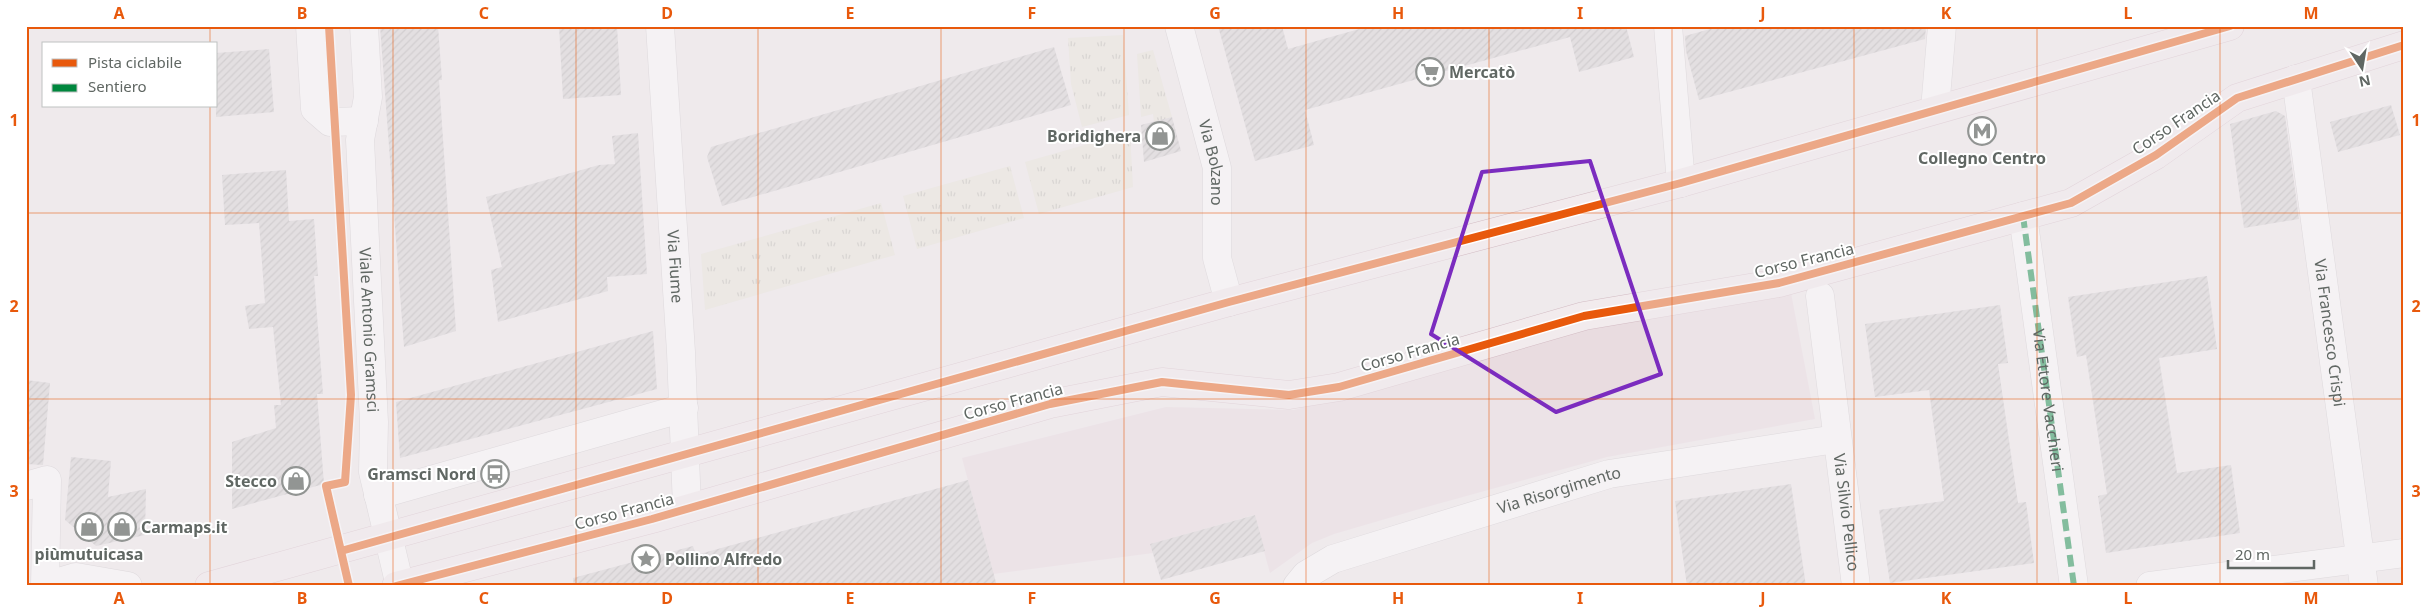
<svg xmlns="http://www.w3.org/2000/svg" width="2430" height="612" viewBox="0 0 2430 612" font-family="'Noto Sans',sans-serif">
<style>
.commercial{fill:#e9dce0}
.grass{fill:url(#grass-tufts)}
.building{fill:url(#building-hatch)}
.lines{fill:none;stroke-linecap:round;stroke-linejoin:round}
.minor-casing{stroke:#cac8c9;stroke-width:29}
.major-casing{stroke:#d3bcc4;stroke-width:29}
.minor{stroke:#fdfcfc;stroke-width:28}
.major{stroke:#f2ebed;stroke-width:28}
.quiet{stroke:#00873e;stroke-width:6;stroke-dasharray:12 6;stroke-linecap:butt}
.cycleway-casing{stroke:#fff;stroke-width:11}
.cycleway{stroke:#e8590c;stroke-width:8}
.marked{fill:none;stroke:#7b2cbf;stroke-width:4;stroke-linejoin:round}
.grid{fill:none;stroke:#e8590c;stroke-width:1;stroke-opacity:0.55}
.labels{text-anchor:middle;stroke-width:4;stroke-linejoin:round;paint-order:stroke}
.poi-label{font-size:16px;font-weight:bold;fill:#606763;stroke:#fff;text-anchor:start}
.street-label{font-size:16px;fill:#606763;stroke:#fff}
.neatline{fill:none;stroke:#e8590c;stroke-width:2}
.grid-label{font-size:16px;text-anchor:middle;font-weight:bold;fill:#e8590c}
</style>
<defs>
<pattern id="grass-tufts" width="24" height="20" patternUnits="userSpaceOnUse" patternTransform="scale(1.25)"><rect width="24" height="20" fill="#e8e6d9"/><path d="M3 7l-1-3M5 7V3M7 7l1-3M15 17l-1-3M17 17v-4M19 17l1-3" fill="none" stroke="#bfbeb4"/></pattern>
<pattern id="building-hatch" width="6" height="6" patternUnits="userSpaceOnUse" patternTransform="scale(1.25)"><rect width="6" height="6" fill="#d5d3d3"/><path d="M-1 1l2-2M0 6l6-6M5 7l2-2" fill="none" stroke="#b0afaf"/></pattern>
</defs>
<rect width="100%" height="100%" fill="#efeaec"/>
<path class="commercial" d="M1791 293 1815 419 1607 457 1423 508 1334 534 1312 543 1270 573 1254 515 1151 544 1153 553 993 574 962 458 1166 407 1294 410 1560 333Z"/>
<path class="grass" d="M1123 35 1129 115 1082 127 1071 84 1068 38Z
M1153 50 1172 117 1154 122 1153 114 1141 117 1137 54Z
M1130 132 1133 187 1039 214 1025 162Z
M1010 166 1024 218 917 249 903 196Z
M881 203 895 255 705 310 701 254Z"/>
<path class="building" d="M380 26H438L442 80H439L456 331 404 347Z
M559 26H617L621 95 563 99Z
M1218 26H1282L1288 49 1370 26H1626L1634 57 1579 72 1570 37 1305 110 1314 145 1255 161Z
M1721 26H1926L1925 39 1699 100 1686 51 1685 36Z
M1054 47 1071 105 722 206 707 157 711 147Z
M269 49 274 112 216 117V53Z
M2391 105 2400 135 2338 152 2330 122Z
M2276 111 2285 116 2299 219 2244 228 2230 124Z
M1172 117 1181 151 1144 162 1141 125Z
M638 133 647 274 607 277 608 291 498 322 491 270 502 267 486 197 599 165 615 164 612 136Z
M286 170 289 221 314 219 318 276H314L323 394H317L324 484 232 509V442L276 428 274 405H281L273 327 249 329 245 306 265 303 259 223 225 225 222 175Z
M2207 276 2217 349 2159 358 2177 473 2231 465 2240 533 2106 553 2098 496 2107 494 2086 355 2077 357 2068 297Z
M2000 305 2008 363 1998 364 2018 503 2026 502 2034 563 1890 583 1879 510 1944 501 1929 390 1875 397 1865 324Z
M653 331 657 389 400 458 396 402Z
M26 380 50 383 43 465 26 464Z
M71 457 111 461 108 497 146 489 145 535 96 546 65 520Z
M968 480 997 586H574L573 578 693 546 696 555Z
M1791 484 1806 586H1687L1675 501Z
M1255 515 1265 551 1161 580 1150 544Z"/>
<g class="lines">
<defs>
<g id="minor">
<path d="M310 26 315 109 330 122 364 121"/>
<path id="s1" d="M364 26 368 97 360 140 374 422 373 472 400 586"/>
<path id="s2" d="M660 26 681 352 687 508"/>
<path id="s3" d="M1179 26 1217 168V258L1229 302"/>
<path d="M1668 26 1681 183"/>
<path id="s4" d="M2296 79 2364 586"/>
<path d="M1935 109 1942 26"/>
<path id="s5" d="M2023 216 2074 586"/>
<path id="s6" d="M1820 296 1856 586"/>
<path d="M26 486 47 480 45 586"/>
<path d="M378 495 684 408"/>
<path d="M46 586 76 577 128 586"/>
<path id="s7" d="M1297 586 1306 575 1333 559 1609 474 1836 439"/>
<path d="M2150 586 2404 553"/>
</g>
<path id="major" d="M209 586 1229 302 1681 183 2230 26
M396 586 652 519 1050 404 1162 382 1289 395 1339 387 1584 316 1779 283 2071 203 2156 155 2237 98 2404 45"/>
</defs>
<use href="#minor" class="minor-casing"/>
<use href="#major" class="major-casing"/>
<use href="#minor" class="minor"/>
<use href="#major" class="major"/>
<path class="quiet" d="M2023 216 2074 586"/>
<defs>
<path id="cycleway" d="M329 26 351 395 345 482 326 486 349 586
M341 551 1229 302 1681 183 2230 26
M396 586 652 519 1050 404 1162 382 1289 395 1339 387 1584 316 1779 283 2071 203 2156 155 2237 98 2404 45"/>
</defs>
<use href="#cycleway" class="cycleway-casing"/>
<use href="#cycleway" class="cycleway"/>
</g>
<path d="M0 0H2430V612H0ZM1590 161 1661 374 1556 412 1431 334 1482 172Z" fill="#efeaec" fill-opacity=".55" fill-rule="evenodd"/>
<path class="marked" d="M1590 161 1661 374 1556 412 1431 334 1482 172Z"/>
<path class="grid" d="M210 26V44M393 26V586M576 26V586M758 26V586M941 26V586M1124 26V586M1306 26V586M1489 26V586M1672 26V586M1854 26V586M2037 26V586M2220 26V586M210 106V586M26 213H2404M26 399H2404"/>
<defs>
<symbol id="supermarket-ring" viewBox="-11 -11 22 22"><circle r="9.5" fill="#fff" stroke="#929593" stroke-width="1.5"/><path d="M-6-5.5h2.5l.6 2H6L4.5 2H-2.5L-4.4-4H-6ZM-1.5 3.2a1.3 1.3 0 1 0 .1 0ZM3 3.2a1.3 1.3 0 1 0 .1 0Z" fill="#929593"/></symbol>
<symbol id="metro-ring" viewBox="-11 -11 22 22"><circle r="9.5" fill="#fff" stroke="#929593" stroke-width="1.5"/><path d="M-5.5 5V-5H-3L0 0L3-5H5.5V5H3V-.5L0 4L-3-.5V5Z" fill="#929593"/></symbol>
<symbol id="shop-ring" viewBox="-11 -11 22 22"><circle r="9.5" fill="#fff" stroke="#929593" stroke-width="1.5"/><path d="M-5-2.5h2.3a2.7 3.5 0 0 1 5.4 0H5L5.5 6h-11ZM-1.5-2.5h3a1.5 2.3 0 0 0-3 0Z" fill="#929593"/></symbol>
<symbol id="bus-ring" viewBox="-11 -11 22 22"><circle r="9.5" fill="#fff" stroke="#929593" stroke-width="1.5"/><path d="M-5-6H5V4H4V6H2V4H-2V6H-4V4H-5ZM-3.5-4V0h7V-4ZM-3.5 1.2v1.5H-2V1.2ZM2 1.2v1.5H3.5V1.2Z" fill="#929593"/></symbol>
<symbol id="sight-ring" viewBox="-11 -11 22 22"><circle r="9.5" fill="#fff" stroke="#929593" stroke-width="1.5"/><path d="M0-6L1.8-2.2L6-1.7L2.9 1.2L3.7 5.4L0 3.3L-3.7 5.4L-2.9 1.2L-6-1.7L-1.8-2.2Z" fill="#929593"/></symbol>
</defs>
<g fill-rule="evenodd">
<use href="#supermarket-ring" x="1414" y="56" width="32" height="32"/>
<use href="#metro-ring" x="1966" y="115" width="32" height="32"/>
<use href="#shop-ring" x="1144" y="120" width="32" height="32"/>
<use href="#bus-ring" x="479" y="458" width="32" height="32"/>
<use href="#shop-ring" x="280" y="465" width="32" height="32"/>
<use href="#shop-ring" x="73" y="511" width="32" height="32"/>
<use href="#shop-ring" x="106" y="511" width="32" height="32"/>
<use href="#sight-ring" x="630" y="543" width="32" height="32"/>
</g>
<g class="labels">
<g class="poi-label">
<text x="1449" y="78">Mercatò</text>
<text x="1141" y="142" text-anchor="end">Boridighera</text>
<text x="1982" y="164" text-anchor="middle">Collegno Centro</text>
<text x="476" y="480" text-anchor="end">Gramsci Nord</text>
<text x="277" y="487" text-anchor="end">Stecco</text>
<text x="141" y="533">Carmaps.it</text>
<text x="89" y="560" text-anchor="middle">piùmutuicasa</text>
<text x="665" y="565">Pollino Alfredo</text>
</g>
<g class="street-label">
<text transform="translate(2176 122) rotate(-34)" y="6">Corso Francia</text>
<text dy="6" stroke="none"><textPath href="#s3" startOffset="141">Via Bolzano</textPath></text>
<text transform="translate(1804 260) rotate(-14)" y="6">Corso Francia</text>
<text dy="6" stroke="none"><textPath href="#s2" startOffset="241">Via Fiume</textPath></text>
<text dy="6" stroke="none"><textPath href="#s1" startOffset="305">Viale Antonio Gramsci</textPath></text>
<text dy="6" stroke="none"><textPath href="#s4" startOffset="256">Via Francesco Crispi</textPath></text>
<text transform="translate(1410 352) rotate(-16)" y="6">Corso Francia</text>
<text transform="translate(1013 401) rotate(-15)" y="6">Corso Francia</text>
<text dy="6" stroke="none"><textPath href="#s5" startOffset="186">Via Ettore Vacchieri</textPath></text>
<text dy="6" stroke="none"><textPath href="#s7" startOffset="282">Via Risorgimento</textPath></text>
<text transform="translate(624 511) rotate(-15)" y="6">Corso Francia</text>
<text dy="6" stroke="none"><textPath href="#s6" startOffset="218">Via Silvio Pellico</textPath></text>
</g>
</g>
<rect width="2430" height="612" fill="none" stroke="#ffffff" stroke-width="55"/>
<rect x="42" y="42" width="175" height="65" fill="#ffffff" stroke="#bfc2c1"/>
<rect x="52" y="59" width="25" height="8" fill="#e8590c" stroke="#bfc2c1"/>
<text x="88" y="68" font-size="15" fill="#606763">Pista ciclabile</text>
<rect x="52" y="84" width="25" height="8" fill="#00873e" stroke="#bfc2c1"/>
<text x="88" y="92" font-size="15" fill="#606763">Sentiero</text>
<g transform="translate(2362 68) rotate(168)" stroke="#ffffff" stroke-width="4" paint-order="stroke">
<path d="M0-4L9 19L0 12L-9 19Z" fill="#606763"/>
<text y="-8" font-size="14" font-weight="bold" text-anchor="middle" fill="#606763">N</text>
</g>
<path d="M2228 560v8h86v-8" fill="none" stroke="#606763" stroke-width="2.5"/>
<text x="2235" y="560" font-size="15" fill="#606763" stroke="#ffffff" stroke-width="4" paint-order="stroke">20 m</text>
<rect x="28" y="28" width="2374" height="556" class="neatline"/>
<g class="grid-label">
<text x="119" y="19">A</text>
<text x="302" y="19">B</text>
<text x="484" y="19">C</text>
<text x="667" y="19">D</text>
<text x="850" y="19">E</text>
<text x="1032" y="19">F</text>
<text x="1215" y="19">G</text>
<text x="1398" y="19">H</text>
<text x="1580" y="19">I</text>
<text x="1763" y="19">J</text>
<text x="1946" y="19">K</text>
<text x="2128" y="19">L</text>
<text x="2311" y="19">M</text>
<text x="14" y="126">1</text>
<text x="2416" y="126">1</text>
<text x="14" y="312">2</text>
<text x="2416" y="312">2</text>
<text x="14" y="497">3</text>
<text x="2416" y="497">3</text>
<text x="119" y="604">A</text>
<text x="302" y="604">B</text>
<text x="484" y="604">C</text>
<text x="667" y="604">D</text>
<text x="850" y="604">E</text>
<text x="1032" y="604">F</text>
<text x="1215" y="604">G</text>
<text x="1398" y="604">H</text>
<text x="1580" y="604">I</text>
<text x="1763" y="604">J</text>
<text x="1946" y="604">K</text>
<text x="2128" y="604">L</text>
<text x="2311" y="604">M</text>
</g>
</svg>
